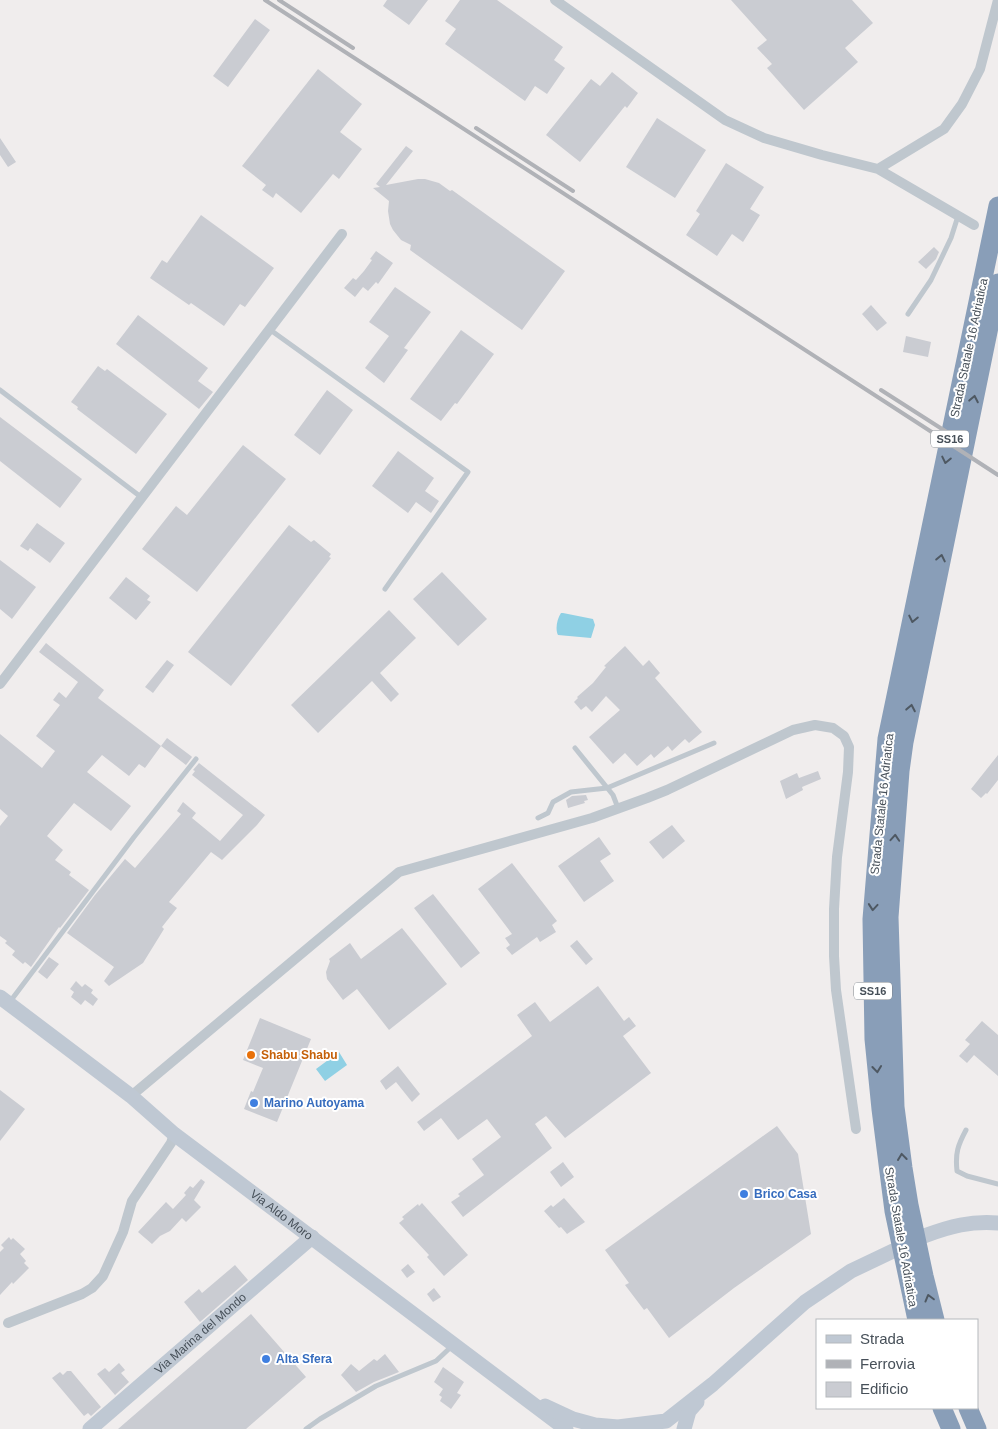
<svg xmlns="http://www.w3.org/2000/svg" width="998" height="1429" viewBox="0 0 998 1429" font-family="Helvetica,sans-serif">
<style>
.water{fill:#8fd0e4}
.building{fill:#caccd2}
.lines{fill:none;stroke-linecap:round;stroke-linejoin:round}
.lane{stroke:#bfc7ce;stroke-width:5}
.street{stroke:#bfc7ce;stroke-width:10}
.secondary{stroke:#bfc8d3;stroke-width:15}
.highway{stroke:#899eb8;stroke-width:19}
.rail{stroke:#b0b2b7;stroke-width:4}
.oneway{stroke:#4e5862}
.food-dot{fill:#e8710a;stroke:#fff;stroke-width:2}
.shop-dot{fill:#3f7fe0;stroke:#fff;stroke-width:2}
.labels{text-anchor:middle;stroke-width:4;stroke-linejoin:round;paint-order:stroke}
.shield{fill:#fff;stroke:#7e848b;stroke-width:1}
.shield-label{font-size:11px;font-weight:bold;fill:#475059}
.street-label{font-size:12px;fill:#475059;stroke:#fff}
.food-label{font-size:12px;font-weight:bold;fill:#c56008;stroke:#fff;text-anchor:start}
.shop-label{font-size:12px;font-weight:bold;fill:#366cbe;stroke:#fff;text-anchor:start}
</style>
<rect width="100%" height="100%" fill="#f0eded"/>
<path class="water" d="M561 613H563L593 619 595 625 591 638 558 635C555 629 557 619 561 613Z
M339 1052 347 1065 325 1081 316 1069Z"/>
<path class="building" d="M387 0H428L409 25 383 6Z
M460 0H497L563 47 554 60 565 68 547 94 535 86 525 101 445 44 456 29 445 21Z
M731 0H852L873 23 845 48 858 62 804 110 767 68 772 64 757 48 767 40Z
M255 19 270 30 228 87 213 76Z
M318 69 362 104 340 132 362 149 339 179 333 174 301 213 276 193 273 198 262 190 266 185 242 166Z
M612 72 638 93 627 108 625 106 580 162 546 135 591 79 600 86Z
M657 118 706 150 675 198 626 167Z
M0 138 16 162 8 167 0 155Z
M406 146 413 151 386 185 418 179H425L439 183 450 191 452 190 565 271 522 330 410 250 411 245 401 240 393 230 390 224 388 211 389 201 373 188 380 187 376 184Z
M726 163 764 187 750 209 760 215 743 242 732 234 717 256 686 235 700 214 696 211Z
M201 215 274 268 245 307 240 304 224 326 191 303 189 305 150 278 162 260 167 263Z
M934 247 939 252 936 259 926 269 918 262Z
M376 251 393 263 378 284 376 282 368 291 363 287 355 297 344 288 353 278 356 280 364 271 372 260 370 259Z
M395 287 431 312 404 348 408 350 384 383 365 368 389 336 369 322Z
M871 305 887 323 877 331 862 314Z
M138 315 208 368 198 381 213 392 199 409 116 344Z
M461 330 494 354 457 404 455 403 441 421 410 399Z
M906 336 931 342 928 357 903 352Z
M98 366 105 371 107 369 167 414 136 454 77 409 78 407 71 402Z
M327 390 353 410 320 455 294 435Z
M0 417 82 479 60 508 0 461Z
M243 445 286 479 197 592 142 549 176 506 187 515Z
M398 451 434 478 425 491 439 501 431 513 416 502 408 513 372 486Z
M37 523 65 543 50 563 30 548 28 551 20 546Z
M289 525 311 542 314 540 331 554 329 557 331 558 231 686 188 652Z
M0 560 36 587 12 619 0 609Z
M442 572 487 619 458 646 413 599Z
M126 577 150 596 147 600 151 602 136 620 109 598Z
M389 610 416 638 380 673 399 694 391 702 372 681 318 733 291 705Z
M46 643 104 690 98 698 161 746 145 768 139 764 129 776 102 755 87 772 131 806 111 831 74 803 47 836 63 850 55 860 71 872 69 875 89 890 60 928 59 927 31 967 25 962 23 964 12 955 15 951 5 943 7 941 0 936V826L8 816 0 809V734L42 768 55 751 36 736 60 705 53 700 59 692 66 698 78 682 39 652Z
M625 646 643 666 649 660 660 673 655 678 702 732 689 743 685 739 672 751 668 746 654 758 651 754 637 766 625 753 613 764 589 737 620 710 606 696 592 712 586 706 581 710 574 702 578 698 577 697 593 683 606 667 604 666Z
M167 660 174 665 153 693 145 687Z
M167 738 191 756 192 757 186 765 161 746Z
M998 755V780L987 794 986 793 981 798 971 789Z
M199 763 265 815 257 825 222 860 211 852 169 902 177 908 162 927 164 929 143 963 109 986 104 981 114 967 67 933 95 895 125 859 135 868 181 814 177 811 183 802 196 813 192 818 220 841 243 815 192 775 195 771 193 770Z
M818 771 821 779 802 787 803 790 786 799 780 781 797 773 799 778Z
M586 795 588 800 584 801 585 803 568 808 566 800 572 796Z
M672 825 685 841 663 859 649 842Z
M599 837 611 854 600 861 614 881 584 902 558 866Z
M512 863 557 921 552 925 556 932 540 942 537 937 512 955 506 948 510 945 505 938 512 934 478 889Z
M433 894 480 953 461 968 414 908Z
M402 928 447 984 389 1030 357 989 343 1000 327 979 326 972 330 961 329 959 350 943 361 959Z
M577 940 593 959 586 965 570 946Z
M49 957 59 964 47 979 38 972Z
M76 981 82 987 85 984 93 990 91 993 98 999 93 1006 85 1000 81 1005 71 997 74 992 70 989Z
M598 986 624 1021 629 1017 636 1026 623 1036 651 1073 565 1138 546 1116 535 1124 552 1148 463 1217 451 1202 460 1196 458 1194 484 1175 472 1159 501 1137 487 1119 458 1140 441 1118 424 1131 417 1122 532 1036 517 1015 535 1002 550 1022Z
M260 1018 311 1039 277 1122 244 1109 251 1091 253 1092 263 1068 243 1060Z
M982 1021 998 1035V1076L974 1055 967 1063 959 1056 970 1044 965 1040Z
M398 1066 420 1094 412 1102 396 1082 386 1090 380 1081Z
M0 1090 25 1109 0 1141Z
M777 1126 798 1154 811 1234 734 1288 669 1338 647 1308 644 1310 625 1285 629 1283 605 1250Z
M563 1162 574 1177 561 1187 550 1172Z
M201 1179 205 1182 194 1200 201 1207 186 1222 182 1218 170 1231 160 1236 152 1244 138 1232 166 1202 173 1209 186 1195 184 1193 190 1186 193 1188Z
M564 1198 585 1222 567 1234 561 1227 559 1228 544 1211 551 1205 553 1207Z
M422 1203 468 1255 444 1276 427 1257 429 1255 399 1223 404 1219 402 1217 418 1204 419 1206Z
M9 1237 11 1240 13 1238 25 1249 20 1254 26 1261 24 1263 29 1268 13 1284 12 1282 0 1295V1252L4 1248 1 1245Z
M408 1264 415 1272 407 1278 401 1270Z
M235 1265 248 1280 200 1322 184 1302 199 1289 202 1293Z
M434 1288 441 1297 433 1302 427 1294Z
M251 1314 306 1377 246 1429H118Z
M385 1354 399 1372 374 1382 356 1392 341 1375 351 1364 359 1371 374 1359 377 1361Z
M119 1363 125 1370 121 1373 129 1382 115 1395 97 1374 105 1368 109 1372Z
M443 1367 464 1382 457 1393 461 1395 451 1409 440 1401 442 1397 439 1395 443 1389 434 1382Z
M67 1371H71L101 1407 91 1416 88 1413 84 1416 52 1378 60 1372 63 1375Z"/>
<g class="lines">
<path class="lane" d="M908 314 931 280 951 238 958 216
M269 329 468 472 385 589
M0 390 141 497
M575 748 613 795 618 808
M538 818 548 813 553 802 571 792 607 788 714 743
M9 1003 134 837 196 759
M966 1130C958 1145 955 1153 957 1171L967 1176 998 1184
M306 1429 320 1419 376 1386 436 1361 452 1346"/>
<path class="street" d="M555 0 725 120 764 138 822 155 878 169 974 225
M878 169 944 129 962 104 980 69 998 0
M0 684 342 234
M131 1096 399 872 592 818 647 798 667 790 793 730 815 725 833 728 844 736 849 747 848 772 837 857 834 909V956L836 990 856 1129
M8 1323 82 1294 92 1288 103 1276 123 1232 132 1201 171 1143 174 1134"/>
<g class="secondary">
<path id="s1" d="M0 997 131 1096 174 1134 566 1429"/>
<path d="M924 1236C951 1226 970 1221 998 1223"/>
<path d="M545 1406 573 1419 595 1425 618 1427 666 1421 713 1384 805 1302 851 1271 893 1251"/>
<path id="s2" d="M90 1429 312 1237"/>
<path d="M684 1429 689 1411 697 1402"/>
</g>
<path class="highway" d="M917 1320 894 1211 881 1109 874 1039 872 919 887 739 998 206
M935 1320 924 1276 909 1205 903 1168 895 1107 889 917 900 771 904 742 998 283
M942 1408 951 1429
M968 1408 977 1429"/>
<path class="rail" d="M265 0 998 475
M279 0 353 48
M476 128 573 191
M881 390 953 436"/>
</g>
<defs><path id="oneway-chevron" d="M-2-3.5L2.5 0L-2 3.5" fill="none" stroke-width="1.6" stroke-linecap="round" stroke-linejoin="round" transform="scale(1.25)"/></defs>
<g class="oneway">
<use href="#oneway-chevron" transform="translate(974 399) rotate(-79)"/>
<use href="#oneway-chevron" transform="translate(946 460) rotate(102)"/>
<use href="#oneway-chevron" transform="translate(941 558) rotate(-78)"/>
<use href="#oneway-chevron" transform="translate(913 619) rotate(102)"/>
<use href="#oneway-chevron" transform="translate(911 708) rotate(-79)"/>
<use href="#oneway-chevron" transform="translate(895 838) rotate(-86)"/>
<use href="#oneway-chevron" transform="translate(873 907) rotate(95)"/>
<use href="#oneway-chevron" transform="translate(877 1069) rotate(84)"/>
<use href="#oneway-chevron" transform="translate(902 1157) rotate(-97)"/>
<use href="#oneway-chevron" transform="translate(929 1298) rotate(-105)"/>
</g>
<circle class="food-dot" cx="251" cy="1055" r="5"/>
<g class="shop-dot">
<circle cx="254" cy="1103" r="5"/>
<circle cx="744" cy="1194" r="5"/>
<circle cx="266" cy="1359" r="5"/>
</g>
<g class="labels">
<g class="shield">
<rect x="931" y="430.5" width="38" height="17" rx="4"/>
<rect x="854" y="982.5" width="38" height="17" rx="4"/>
</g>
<g class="shield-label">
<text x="950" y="443">SS16</text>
<text x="873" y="995">SS16</text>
</g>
<g class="street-label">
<text transform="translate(969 348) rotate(-78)" y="4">Strada Statale 16 Adriatica</text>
<text transform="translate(882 804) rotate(-84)" y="4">Strada Statale 16 Adriatica</text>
<text dy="4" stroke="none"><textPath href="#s1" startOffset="356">Via Aldo Moro</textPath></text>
<text transform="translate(901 1237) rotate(80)" y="4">Strada Statale 16 Adriatica</text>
<text dy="4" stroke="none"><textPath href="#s2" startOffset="146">Via Marina del Mondo</textPath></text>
</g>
<g class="food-label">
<text x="261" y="1059">Shabu Shabu</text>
</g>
<g class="shop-label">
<text x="264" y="1107">Marino Autoyama</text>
<text x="754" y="1198">Brico Casa</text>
<text x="276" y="1363">Alta Sfera</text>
</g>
</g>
<rect x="816" y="1319" width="162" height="90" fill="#ffffff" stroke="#b5b9bd"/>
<rect x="826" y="1335" width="25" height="8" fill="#bfc8d3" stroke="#b5b9bd"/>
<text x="860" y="1344" font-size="15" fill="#475059">Strada</text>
<rect x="826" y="1360" width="25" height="8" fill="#b0b2b7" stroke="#b5b9bd"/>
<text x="860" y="1369" font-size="15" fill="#475059">Ferrovia</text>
<rect x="826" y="1382" width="25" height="15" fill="#caccd2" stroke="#b5b9bd"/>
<text x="860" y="1394" font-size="15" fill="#475059">Edificio</text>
</svg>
